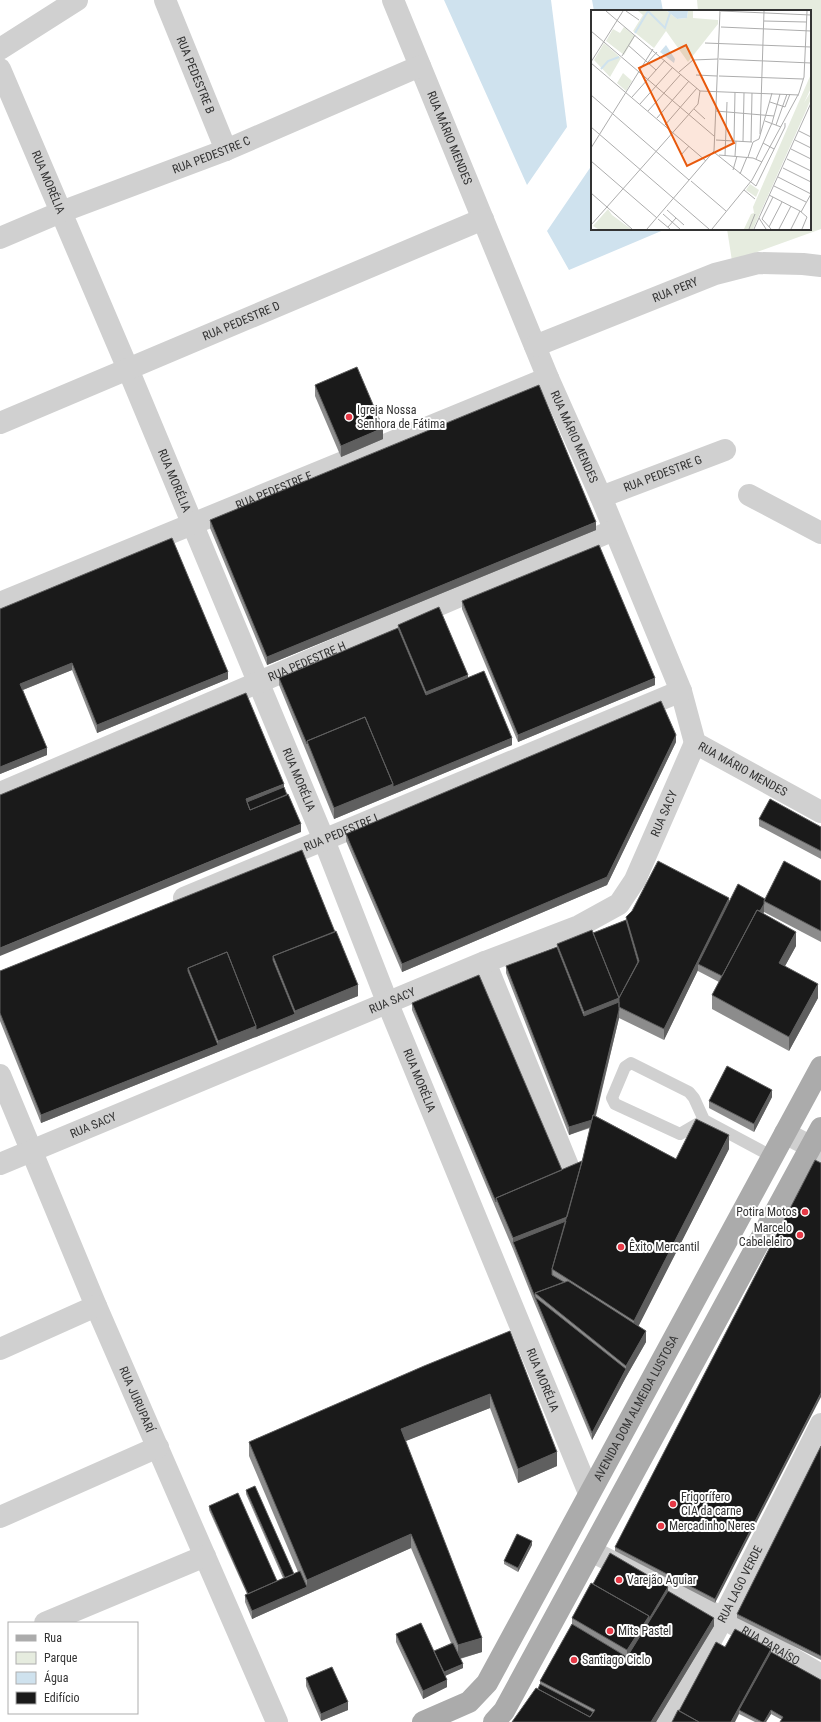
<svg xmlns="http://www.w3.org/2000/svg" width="821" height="1722" viewBox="0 0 821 1722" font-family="'Roboto Condensed',sans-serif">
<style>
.green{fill:#e6ecdf}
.water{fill:#cfe2ee}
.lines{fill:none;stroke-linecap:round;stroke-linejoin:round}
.service{stroke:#d0d0d0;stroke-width:12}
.minor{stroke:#d0d0d0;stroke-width:22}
.primary{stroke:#ababab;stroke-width:22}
.wall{fill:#8c8c8c}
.shaded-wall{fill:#5f5f5f}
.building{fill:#1a1a1a;stroke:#5f5f5f}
.poi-dot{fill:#e63946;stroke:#fff;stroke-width:1.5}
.labels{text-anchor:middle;stroke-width:4;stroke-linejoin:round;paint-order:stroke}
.street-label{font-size:12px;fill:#333;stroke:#fff}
.poi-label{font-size:12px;fill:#333;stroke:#fff;text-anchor:start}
.inset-river{fill:none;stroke:#cfe2ee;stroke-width:2}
.inset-road{fill:none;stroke:#adadad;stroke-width:1}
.view{fill:#e8590c;fill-opacity:0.15;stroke:#e8590c;stroke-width:2}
.inset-edge{fill:none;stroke:#333;stroke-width:2}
</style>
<rect width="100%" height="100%" fill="#fff"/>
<path class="green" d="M697 0H821V229L732 261 727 229H810V11H698Z"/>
<path class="water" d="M444 0H551L567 127 527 185Z
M592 0H661L663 11H594Z
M592 165V229H666L569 270 547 231Z"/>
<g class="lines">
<path class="service" d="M631 1063 689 1092 694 1098 704 1120 680 1134 615 1104 612 1098 625 1067Z
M704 1120 773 1157"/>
<g class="minor">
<path id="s1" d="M165 0 226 150"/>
<path id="s2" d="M393 0 548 378 601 497 681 691 695 743 821 812"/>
<path d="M0 49 77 0"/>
<path id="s3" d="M0 69 128 369 324 840 388 1004 589 1493"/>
<path id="s4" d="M0 238 61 212 226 150 420 66"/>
<path id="s5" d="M535 346 715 274 758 263 803 264 821 266"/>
<path id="s6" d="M0 423 483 219"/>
<path d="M749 495 821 533"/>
<path id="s7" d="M601 497 725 450"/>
<path id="s8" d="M0 603 548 378"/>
<path id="s9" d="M0 793 614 530"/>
<path id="s10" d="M184 898 681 691"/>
<path d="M485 962 570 1171"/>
<path id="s11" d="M0 1075 96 1306 277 1722"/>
<path d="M785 1133 821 1152"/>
<path id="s12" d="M0 1164 485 962 579 926 619 904 635 880 695 743"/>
<path d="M0 1349 96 1306"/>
<path d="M0 1517 158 1447"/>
<path id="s13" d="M591 1551 723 1618 821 1675"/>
<path d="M45 1623 205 1556"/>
<path id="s14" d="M667 1722 723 1618 821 1424"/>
</g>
<g class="primary">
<path id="s15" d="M423 1722 469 1702 487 1683 821 1067"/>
<path d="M494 1722 504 1711 821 1128"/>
</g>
</g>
<path class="wall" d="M315 385 383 439 341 457 315 396Z
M210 520 596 530 267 665 210 528Z
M462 601 655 685 518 742 462 609Z
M0 609 228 679 97 733 72 670 23 690 47 755 0 774Z
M398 625 468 678 512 745 334 819 279 685V678L398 628Z
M676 742 607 885 402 972 346 841V834Z
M759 819 821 827V859L759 826Z
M302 850 358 996 41 1123 0 1021V971Z
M821 881V942L764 912 763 913 796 946 785 966 818 998 789 1051 712 1009V995L719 982 698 971V970L664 1040 619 1018 596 1116 676 1159 729 1149 638 1326 646 1342 626 1377 592 1440 535 1304 513 1249 412 1010V1003L562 1170 582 1161 590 1128 569 1135 506 973V966L557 947V944L593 933 626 920V917L729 902 765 899Z
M772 1097 754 1132 709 1108V1101Z
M821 1163 715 1603 615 1551V1547Z
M510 1331 557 1466 518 1483 490 1408 405 1441 482 1652 460 1659 463 1668 445 1675 447 1687 423 1699 396 1642V1634L434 1651 451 1643 411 1548 252 1619 245 1602V1595L247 1594 209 1510V1506L277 1581 283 1578 246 1494V1490L294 1574 298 1572 249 1456V1442Z
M821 1446V1660L737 1618V1614Z
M532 1545 518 1572 504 1564V1561Z
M593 1584 668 1591 714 1626 656 1722H512L538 1689 540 1684V1681L572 1624V1618Z
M725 1647 771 1652 821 1680 782 1720 771 1714 766 1722H755L739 1714 679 1711Z
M306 1678 348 1710 321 1721 306 1686Z"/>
<path class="shaded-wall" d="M383 428V439L341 457V446Z
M596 522V530L267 665V657Z
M72 663V670L20 691V684Z
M228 672V679L97 733V725Z
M468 675V686L426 703V692Z
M655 678V685L518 742V735Z
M676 735V742L607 885 402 972V964Z
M512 738V745L334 819V808L393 784Z
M47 748V755L0 774V767Z
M284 784V791L247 806 246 799Z
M301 824V832L0 956V948Z
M729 898V909L698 964V970L664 1040V1029Z
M764 904V912L725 985V978Z
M796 932V946L779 977V963Z
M818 984V998L789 1051V1037Z
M358 985V996L41 1123V1115L218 1045V1041L256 1026 295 1014V1011Z
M619 998V1009L584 1023V1012Z
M619 1010V1018L593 1126 569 1135V1127Z
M772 1090V1097L754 1132V1124Z
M729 1135V1149L634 1335V1321Z
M568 1217 554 1270 513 1242V1238Z
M646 1331V1342L626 1377 592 1440V1433L626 1369V1366Z
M821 1393V1397L715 1603V1599Z
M490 1394V1408L401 1443V1429Z
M557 1452V1466L518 1483V1469Z
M411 1534V1548L252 1619V1611L307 1587V1580Z
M532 1541V1545L518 1572V1568Z
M668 1587V1598L627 1664V1650L649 1616Z
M714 1618V1626L656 1722H651Z
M482 1638V1652L458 1659V1645Z
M771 1649V1656L739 1710V1714L735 1722H731Z
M463 1664V1668L443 1677V1673Z
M447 1680V1687L423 1699V1691Z
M348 1702V1710L321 1721V1714Z
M771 1710V1714L766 1722H764Z"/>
<path class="building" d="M357 367 383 428 341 446 315 385Z
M539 385 596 522 267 657 210 520Z
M172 538 228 672 97 725 72 663 20 684 47 748 0 767V609Z
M599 545 655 678 518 735 462 601Z
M439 607 468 675 426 692 398 625Z
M398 628 426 695 484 671 512 738 393 787V784L365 717 307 741V744L279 678Z
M246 693 284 784 246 799 250 810 288 794 301 824 0 948V795Z
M661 701 676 735 607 877 402 964 346 834Z
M365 717 393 784 334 808 307 741Z
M284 787 287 795 250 810 247 802Z
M770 799 821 827V851L759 819Z
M302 850 335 932 273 956V960L295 1014 256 1030V1026L227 952 188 968V971L218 1045 41 1115 0 1013V971Z
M658 861 729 898 664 1029 619 1007V998L584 1012 557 944 592 930 619 998 639 961 626 917 632 911Z
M784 861 821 881V931L764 901Z
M738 884 765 899 764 901V904L760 911 757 910 722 976 698 964Z
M757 910 796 932 779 963 818 984 789 1037 712 995Z
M626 920 638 962 619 998 593 933Z
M336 931 358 985 295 1011 273 956Z
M557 947 584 1016 619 1002V1010L594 1115H593L592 1120 569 1127 506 966Z
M227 952 256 1026 218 1041 188 968Z
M479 975 562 1170 496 1198V1202L412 1003Z
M727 1066 772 1090 754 1124 709 1101Z
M593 1115 676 1159 696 1119 729 1135 634 1321 552 1269 583 1158Z
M815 1160 821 1163V1393L715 1599 615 1547Z
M582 1161 567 1217 513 1238 496 1198Z
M566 1221 552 1269V1275L564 1282 535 1293V1297L513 1242Z
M568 1281 646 1331 626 1366 535 1293Z
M535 1297 626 1369 592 1433Z
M510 1331 557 1452 518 1469 490 1394 401 1429 482 1638 458 1645 411 1534 307 1580 249 1442 424 1366Z
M821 1446V1656L737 1614Z
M255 1486 294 1574 285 1578 246 1490Z
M238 1493 277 1581 248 1594 209 1506Z
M517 1534 532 1541 518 1568 504 1561Z
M610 1553 668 1587 649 1619V1616L593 1584Z
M300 1571 307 1587 252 1611 245 1595Z
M591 1583 649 1616 627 1650 572 1618Z
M668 1591 714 1618 651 1722H512L536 1688 590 1717 595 1710 540 1681 572 1624 627 1657Z
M421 1623 447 1680 423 1691 396 1634Z
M735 1629 771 1649 731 1722H699L679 1711 716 1642 725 1647Z
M453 1643 463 1664 444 1672 434 1651Z
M771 1652 821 1680V1722H780L783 1717 771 1710 764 1722H762L739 1710Z
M332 1667 348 1702 321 1714 306 1678Z
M540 1684 593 1712 590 1717 538 1689Z
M678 1710 699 1722H672Z"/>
<g class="poi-dot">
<circle cx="349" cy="417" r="4"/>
<circle cx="805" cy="1212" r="4"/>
<circle cx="800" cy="1235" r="4"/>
<circle cx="621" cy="1247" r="4"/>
<circle cx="673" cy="1504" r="4"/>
<circle cx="661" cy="1526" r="4"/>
<circle cx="619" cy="1580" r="4"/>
<circle cx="610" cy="1631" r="4"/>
<circle cx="574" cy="1660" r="4"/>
</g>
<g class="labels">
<g class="street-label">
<text dy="4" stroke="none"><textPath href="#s1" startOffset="81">RUA PEDESTRE B</textPath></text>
<text dy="4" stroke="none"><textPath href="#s2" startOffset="149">RUA MÁRIO MENDES</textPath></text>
<text dy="4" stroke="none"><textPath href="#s4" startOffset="227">RUA PEDESTRE C</textPath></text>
<text dy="4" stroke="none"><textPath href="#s3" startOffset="123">RUA MORÉLIA</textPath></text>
<text dy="4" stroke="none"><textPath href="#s5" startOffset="151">RUA PERY</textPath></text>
<text dy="4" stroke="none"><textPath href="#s6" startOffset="262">RUA PEDESTRE D</textPath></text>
<text dy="4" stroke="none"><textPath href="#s2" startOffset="473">RUA MÁRIO MENDES</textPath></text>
<text dy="4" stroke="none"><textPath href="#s7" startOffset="66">RUA PEDESTRE G</textPath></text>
<text dy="4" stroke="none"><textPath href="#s3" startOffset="447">RUA MORÉLIA</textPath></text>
<text dy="4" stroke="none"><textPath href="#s8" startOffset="296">RUA PEDESTRE F</textPath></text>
<text dy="4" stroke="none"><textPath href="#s9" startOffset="334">RUA PEDESTRE H</textPath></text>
<text dy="4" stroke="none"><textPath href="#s2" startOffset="857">RUA MÁRIO MENDES</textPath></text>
<text dy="4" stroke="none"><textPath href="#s3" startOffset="771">RUA MORÉLIA</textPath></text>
<text dy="4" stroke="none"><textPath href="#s12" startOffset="773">RUA SACY</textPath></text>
<text dy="4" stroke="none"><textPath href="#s10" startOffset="170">RUA PEDESTRE I</textPath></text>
<text dy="4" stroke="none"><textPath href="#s12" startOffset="425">RUA SACY</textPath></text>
<text dy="4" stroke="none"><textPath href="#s3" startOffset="1095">RUA MORÉLIA</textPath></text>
<text dy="4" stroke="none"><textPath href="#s12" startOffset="101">RUA SACY</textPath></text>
<text dy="4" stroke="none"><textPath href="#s3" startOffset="1419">RUA MORÉLIA</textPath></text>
<text dy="4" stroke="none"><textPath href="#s11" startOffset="352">RUA JURUPARÍ</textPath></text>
<text dy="4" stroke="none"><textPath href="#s15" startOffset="389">AVENIDA DOM ALMEIDA LUSTOSA</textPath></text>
<text dy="4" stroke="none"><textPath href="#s14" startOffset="156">RUA LAGO VERDE</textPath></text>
<text dy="4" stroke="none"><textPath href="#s13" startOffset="203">RUA PARAÍSO</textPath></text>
</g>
<g class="poi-label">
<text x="357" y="414">Igreja Nossa<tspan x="357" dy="14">Senhora de Fátima</tspan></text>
<text x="797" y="1216" text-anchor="end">Potira Motos</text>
<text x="792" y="1232" text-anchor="end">Marcelo<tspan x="792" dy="14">Cabeleleiro</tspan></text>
<text x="629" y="1251">Êxito Mercantil</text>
<text x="681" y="1501">Frigorífero<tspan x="681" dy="14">CIA da carne</tspan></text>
<text x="669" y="1530">Mercadinho Neres</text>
<text x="627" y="1584">Varejão Aguiar</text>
<text x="618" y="1635">Mits Pastel</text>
<text x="582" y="1664">Santiago Ciclo</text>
</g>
</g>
<g transform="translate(591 10)">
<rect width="220" height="220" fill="#fff"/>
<path d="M47 1H76L86 9 96 8 97 1H102V8L127 10V14L97 52 75 21 63 38 42 21 52 5ZM33 17 44 26 33 45 15 31 22 19 29 23ZM13 33 30 48 19 67 3 50ZM32 63 41 71 35 81 26 73ZM220 64V78L213 93 220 81V89L214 103 162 219H153L160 204 163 203 162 197ZM159 174 168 180 165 187 155 180ZM17 199 21 205 40 219H7L2 216Z" fill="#e6ecdf"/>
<path d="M76 1H97L96 8 86 9ZM75 35 84 49 83 53 69 42Z" fill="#cfe2ee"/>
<path class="inset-river" d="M44 23 57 1 74 18 79 3M10 59 17 51 28 47"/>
<path class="inset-road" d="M15 1 109 81 208 85M35 1 48 10M130 1 220 5M173 11 215 12M130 17 220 21M0 21 123 126M114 33 220 37M37 35 65 60M31 46 44 25M128 49 220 53M0 52 32 1M57 52 66 42M0 53 115 151M88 62 102 50 127 49M105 65 126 66M128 66 212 69M0 85 98 170M41 87 74 50M179 92 194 97 199 84M49 94 82 57M103 99 114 109M57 101 90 64M125 101 183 106M66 108 98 71M174 111 190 117M181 113 189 84M74 115 106 78M185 115 196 84M0 117 118 219M208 121 220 127M169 124 173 1M125 130 161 132M204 130 220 138M143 131 144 82M152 131 153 83M160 132 161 83M172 133 183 139M0 138 62 39M200 139 220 149M124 143 165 176 194 117V113M90 145 98 136M128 145 162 148 171 152M134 146 136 92M144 146 145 131M157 147 162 132 168 129 181 83M165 149 181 113M196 149 220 161M0 151 66 208M192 158 220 172M142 160 146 146M149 164 156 147M187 167 220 184M100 171 135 201M183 176 215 192M153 180 164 189M0 183 41 219M178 185 209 201 216 207 211 219M76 200 93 215M210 202 220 184M72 204 89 219M168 208 175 219M67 209 79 219M0 215 107 94 109 81M77 217 85 208M178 217 191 192M56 219 123 141 129 1M121 219 161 170 208 83 213 67 216 1M158 219 164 204M163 219 220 93M180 219 171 209 182 187M188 219 200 196M200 219 209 201"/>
<path class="view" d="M95 35 143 133 96 156 48 58Z"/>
<rect width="220" height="220" class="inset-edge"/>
</g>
<rect x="8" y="1622" width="130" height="92" fill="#ffffff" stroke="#adadad"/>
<rect x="16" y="1635" width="20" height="6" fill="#ababab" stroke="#adadad"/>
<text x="44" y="1642" font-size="12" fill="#333333">Rua</text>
<rect x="16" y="1652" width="20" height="12" fill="#e6ecdf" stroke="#adadad"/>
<text x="44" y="1662" font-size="12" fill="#333333">Parque</text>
<rect x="16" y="1672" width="20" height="12" fill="#cfe2ee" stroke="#adadad"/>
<text x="44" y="1682" font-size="12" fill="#333333">Água</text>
<rect x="16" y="1692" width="20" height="12" fill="#1a1a1a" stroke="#adadad"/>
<text x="44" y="1702" font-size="12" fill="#333333">Edifício</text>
</svg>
